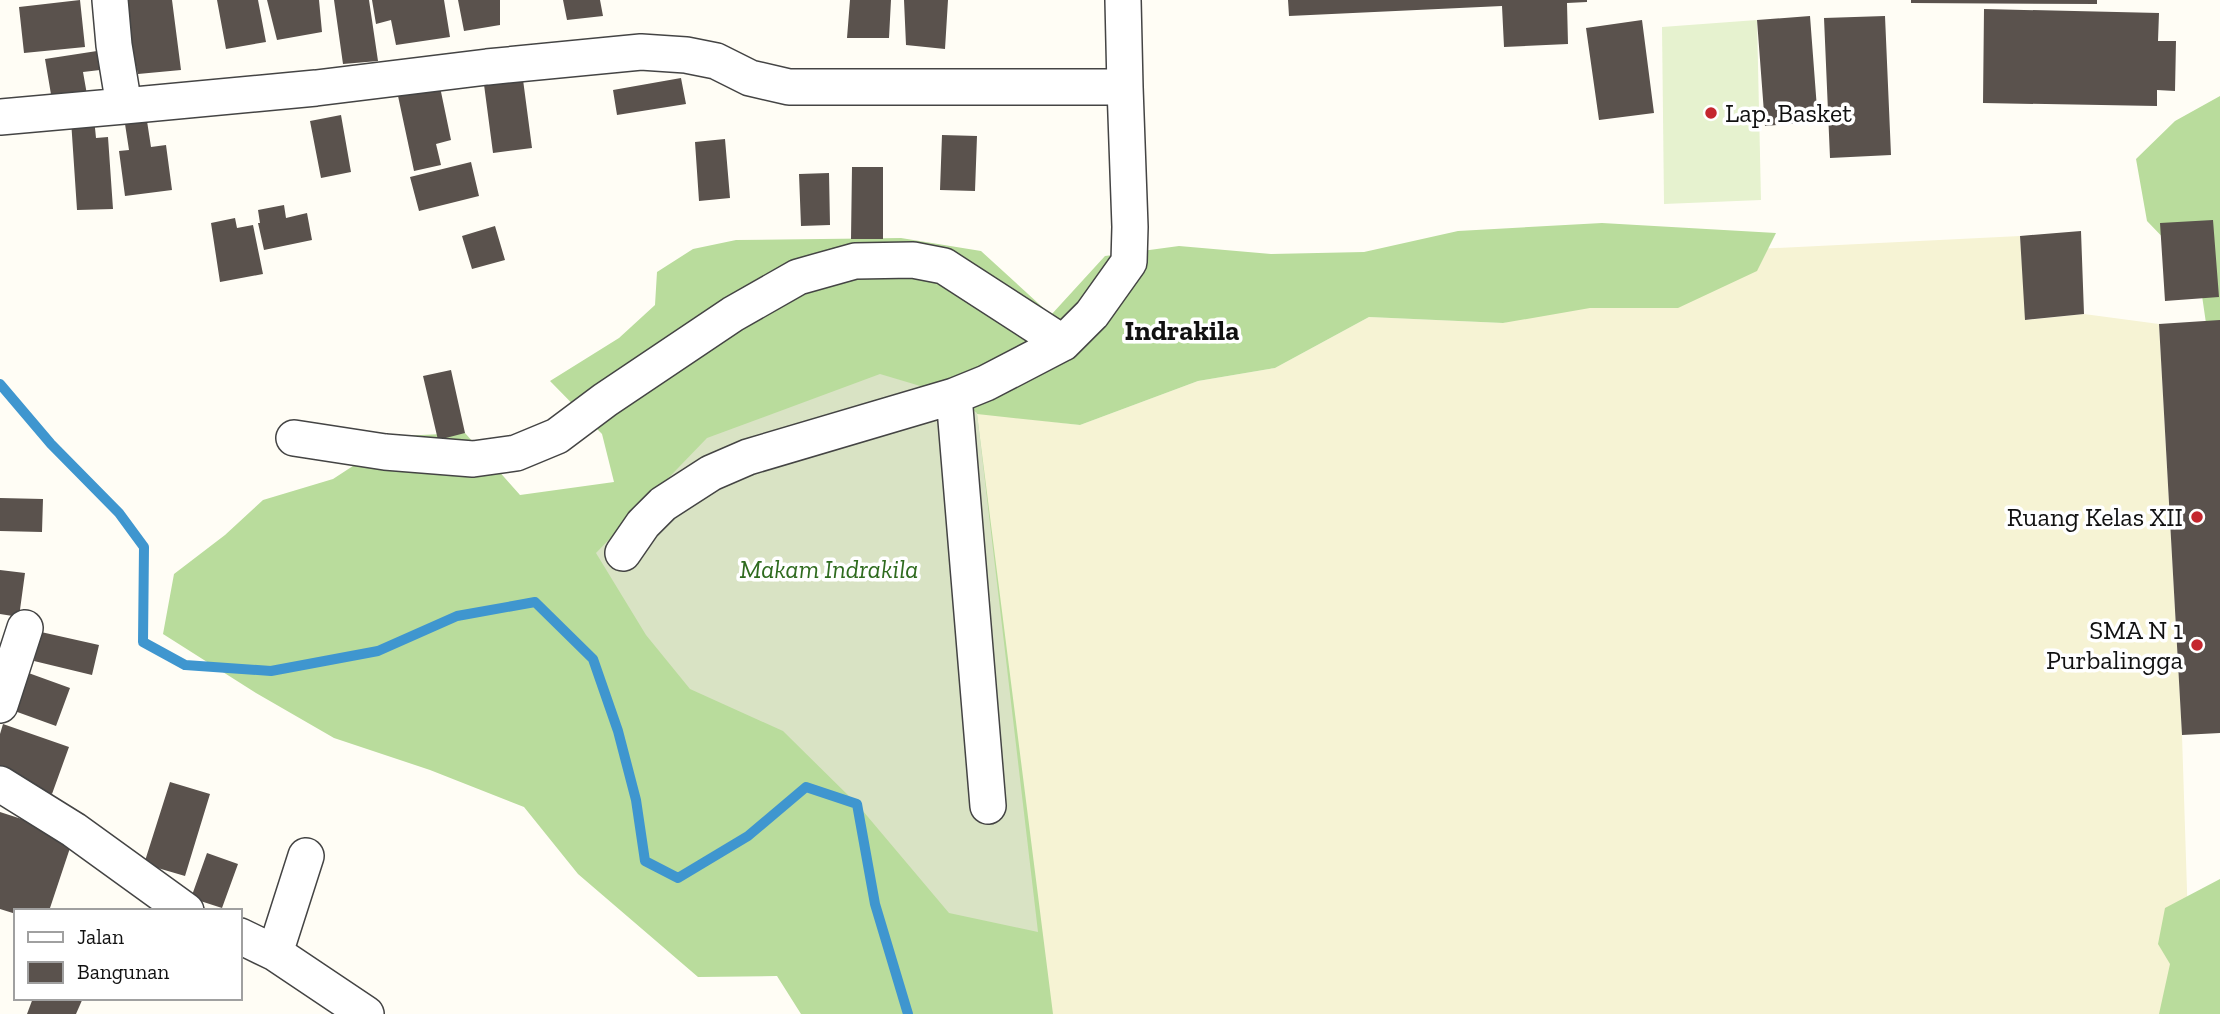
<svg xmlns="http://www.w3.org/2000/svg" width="2220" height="1014" viewBox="0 0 2220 1014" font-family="'Zilla Slab',serif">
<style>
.farmland{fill:#f6f3d4}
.forest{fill:#b9dc9c}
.cemetery{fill:#d9e3c4}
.pitch{fill:#e6f2cf}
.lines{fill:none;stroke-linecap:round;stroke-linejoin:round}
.stream{stroke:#3f96cf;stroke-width:10}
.building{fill:#5a524d}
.street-casing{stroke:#444;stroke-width:38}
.street{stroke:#fff;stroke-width:35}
.poi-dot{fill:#c4262e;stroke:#fff;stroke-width:2.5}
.labels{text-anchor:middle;stroke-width:7;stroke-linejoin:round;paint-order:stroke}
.poi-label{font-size:26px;fill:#111;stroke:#fff;text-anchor:end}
.park-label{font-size:26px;font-style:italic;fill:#2f6b1f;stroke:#fff}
.neighbourhood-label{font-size:28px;font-weight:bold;fill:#111;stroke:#fff}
</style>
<rect width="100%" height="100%" fill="#fffdf5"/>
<path class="farmland" d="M2020 236 2026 320 2084 314 2159 324 2182 735 2191 1014H1050L977 413 1080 425 1198 381 1275 368 1369 317 1503 323 1756 249Z"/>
<path class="forest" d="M2220 96V349L2208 337 2199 275 2147 221 2136 159 2175 121Z
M1602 223 1776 233 1757 271 1678 308H1590L1503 323 1369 317 1275 368 1198 381 1080 425 977 414 1053 1014H801L777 976 698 977 578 874 524 807 430 770 334 738 256 693 163 634 174 574 225 535 263 500 333 479 399 436 465 433 520 495 614 482 602 434 550 381 619 338 655 305 657 272 693 249 736 240 901 238 981 251 1051 315 1105 256 1179 246 1271 254 1364 252 1458 231Z
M2220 879V1014H2159L2170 964 2158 944 2165 908Z"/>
<path class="cemetery" d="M880 374 954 396 977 413 1038 932 949 913 857 804 783 731 690 689 646 635 596 553 707 438Z"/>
<path class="pitch" d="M1757 20 1761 200 1664 204 1662 27Z"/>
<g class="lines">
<path class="stream" d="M0 384 51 444 119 513 144 547 143 642 185 665 271 671 378 651 457 616 535 602 593 659 618 731 636 800 645 861 678 878 748 836 806 787 857 804 875 904 908 1014"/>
</g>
<path class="building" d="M80 0 85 47 24 53 19 7Z
M120 0H172L181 70 138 74Z
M217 0H258L266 42 226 49Z
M267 0H319L322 32 277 40Z
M334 0H369L378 61 343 64Z
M372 0H444L450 37 396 45 391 20 376 24Z
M458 0H500V25L464 31Z
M563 0H600L603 16 567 20Z
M850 0H891L889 38H847Z
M904 0H948L945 49 906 45Z
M1288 0H1587V2L1567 3 1568 44 1504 47 1502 6 1289 16Z
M1911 0H2097V4L1911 3Z
M1984 9 2159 13 2158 41H2176L2175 91 2157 90V106L1983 103Z
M1810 16 1818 122 1765 126 1757 20Z
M1885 16 1891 155 1830 158 1824 18Z
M1642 20 1654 113 1599 120 1586 28Z
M97 51 100 70 83 72 89 106 54 112 45 59Z
M522 72 532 148 493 153 483 77Z
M681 78 686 104 617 115 613 90Z
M440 87 451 140 436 144 441 165 414 171 398 96Z
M341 115 351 172 321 178 310 121Z
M94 118 96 138 108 137 113 209 77 210 71 120Z
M147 121 151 147 166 145 172 190 125 196 119 151 129 150 125 124Z
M942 135 977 136 975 191 940 190Z
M725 139 730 198 699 201 695 142Z
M471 162 479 196 419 211 410 177Z
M852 167H883V239H851Z
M829 173 830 225 801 226 799 174Z
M284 205 286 218 307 213 312 240 264 250 258 223H260L258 210Z
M235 218 237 228 253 225 263 274 220 282 211 223Z
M2213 220 2219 297 2165 301 2160 223Z
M495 226 505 260 472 269 462 236Z
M2081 231 2084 314 2025 320 2020 236Z
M2220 320V733L2182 735 2159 324Z
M451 370 465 433 438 440 423 376Z
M0 498 43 499 42 532 0 531Z
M0 570 25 573 19 617 0 614Z
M41 632 99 645 92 675 34 661Z
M23 671 70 688 56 726 9 709Z
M3 724 69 747 52 794 0 776V734Z
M170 782 210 794 185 876 144 864Z
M0 812 74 836 49 911H16V914L0 909Z
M207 853 238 864 222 908 191 898Z
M33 998H83L76 1014H27Z"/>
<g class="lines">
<defs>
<path id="street" d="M110 0 114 45 124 106 316 88 487 67 641 52 686 55 716 61 750 78 789 87H1125L1130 227 1129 262 1092 314 1063 343 986 383 954 396 748 457 711 473 663 504 643 524 623 553
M1123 0 1125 87
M0 117 124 106
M954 396 988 806
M294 438 385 452 473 459 516 453 557 436 605 400 733 314 798 277 855 261 913 260 944 266 1063 343
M0 705 25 628
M0 784 74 830 186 911
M240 936 275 953 366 1014
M275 953 306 856"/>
</defs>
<use href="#street" class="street-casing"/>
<use href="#street" class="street"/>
</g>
<g class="poi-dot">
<circle cx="1711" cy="113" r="7"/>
<circle cx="2197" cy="517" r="7"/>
<circle cx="2197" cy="645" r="7"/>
</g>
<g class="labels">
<g class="poi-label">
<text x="1725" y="122" text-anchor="start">Lap. Basket</text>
<text x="2183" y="526">Ruang Kelas XII</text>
<text x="2183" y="639">SMA N 1<tspan x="2183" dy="30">Purbalingga</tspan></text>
</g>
<g class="park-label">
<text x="829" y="578">Makam Indrakila</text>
</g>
<g class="neighbourhood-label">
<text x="1182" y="340">Indrakila</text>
</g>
</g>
<rect x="14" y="909" width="228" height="91" fill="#ffffff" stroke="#a0a0a0" stroke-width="2"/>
<rect x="28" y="932" width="35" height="10" fill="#ffffff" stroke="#a0a0a0" stroke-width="2"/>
<text x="77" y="944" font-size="21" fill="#111111">Jalan</text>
<rect x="28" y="962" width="35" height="21" fill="#5a524d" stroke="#a0a0a0" stroke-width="2"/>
<text x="77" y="979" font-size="21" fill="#111111">Bangunan</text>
</svg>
